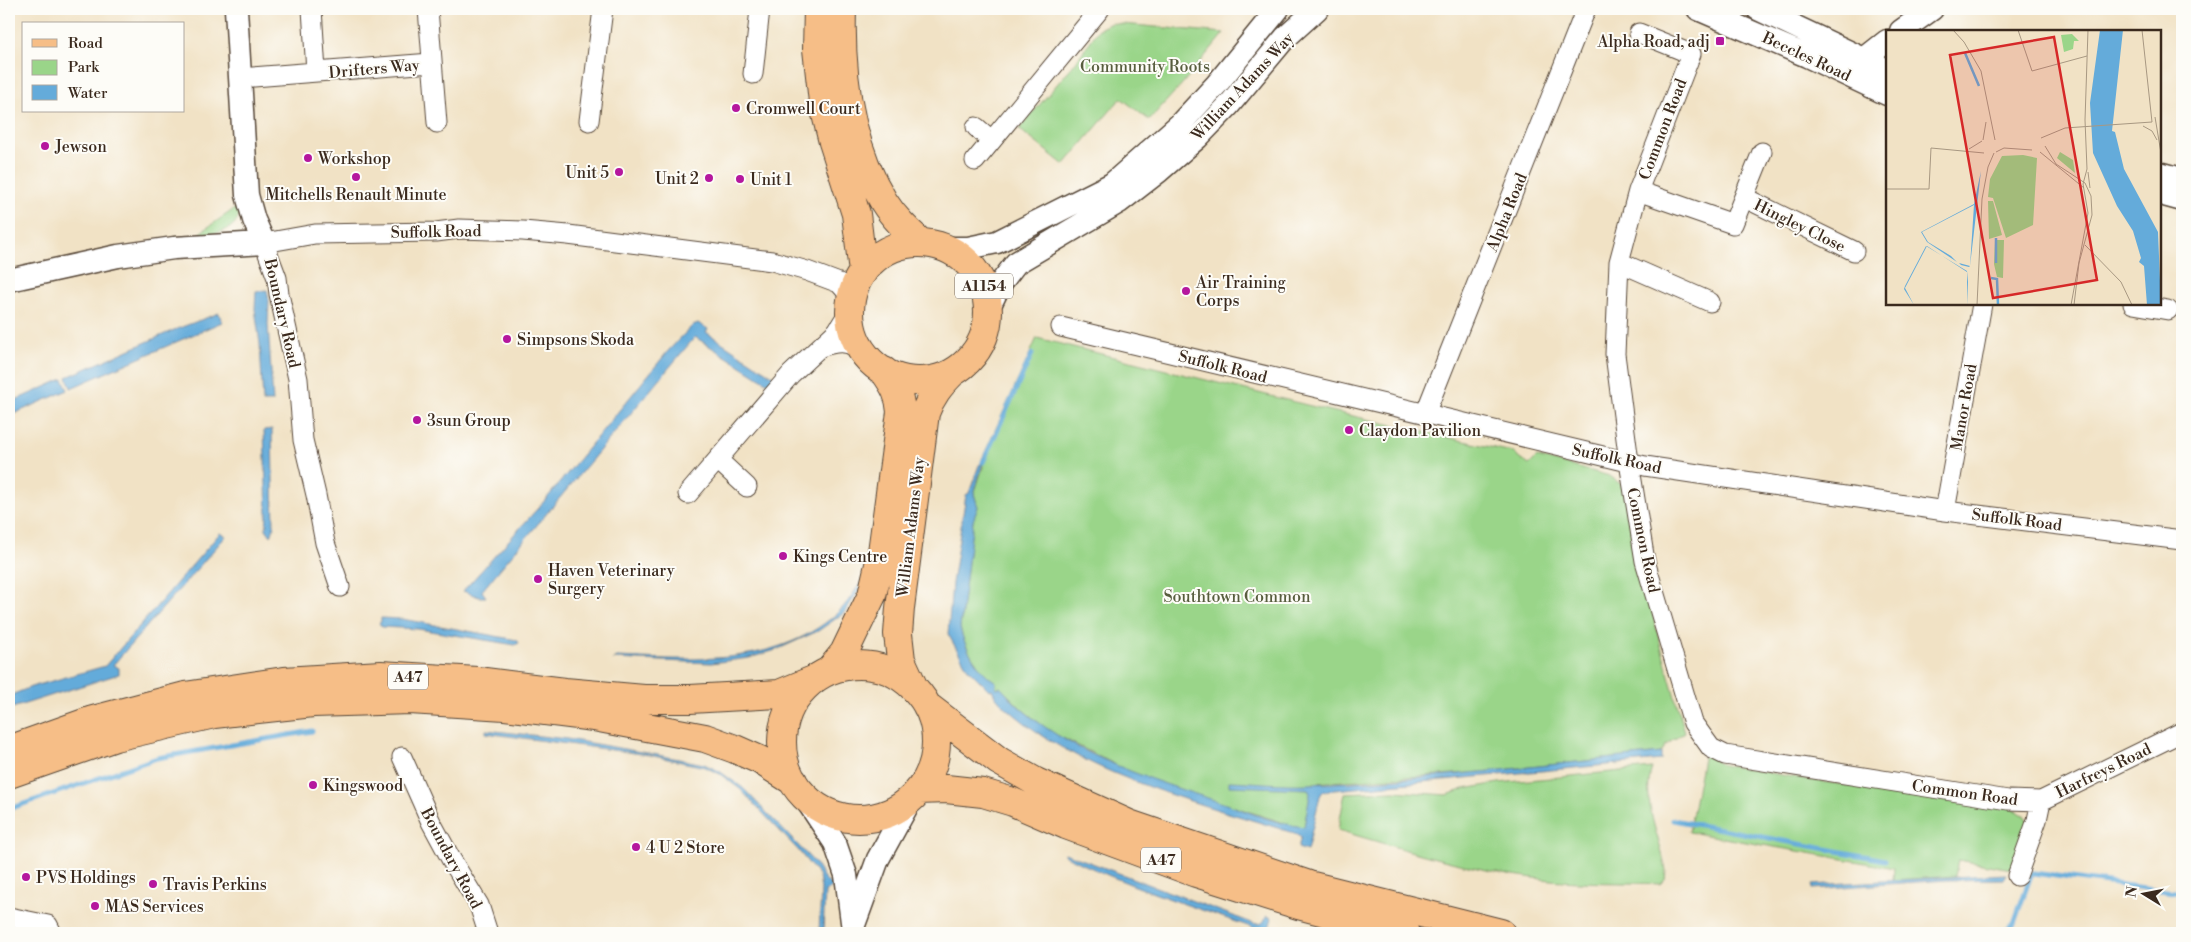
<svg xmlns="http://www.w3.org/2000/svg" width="2191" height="942" viewBox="0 0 2191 942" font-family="'Libre Bodoni',serif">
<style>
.green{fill:#9ad589;stroke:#6a8054}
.water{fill:#64abda;stroke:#506a7c}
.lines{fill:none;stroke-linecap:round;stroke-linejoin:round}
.stream{stroke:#64abda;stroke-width:5}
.minor-casing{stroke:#564637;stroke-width:21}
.tertiary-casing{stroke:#564637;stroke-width:25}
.primary-casing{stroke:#564637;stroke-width:30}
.trunk-casing{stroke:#564637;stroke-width:30}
.minor{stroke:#fff;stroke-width:19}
.tertiary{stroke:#fff;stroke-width:22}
.primary{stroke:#f6be87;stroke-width:28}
.trunk{stroke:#f6be87;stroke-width:28}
.poi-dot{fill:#b5179e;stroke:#fdfcf7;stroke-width:2}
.labels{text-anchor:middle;stroke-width:4;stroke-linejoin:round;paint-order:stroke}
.shield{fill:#fdfcf7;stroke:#75695f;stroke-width:1}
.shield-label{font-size:15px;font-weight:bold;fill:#3b2a1e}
.poi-label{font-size:16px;fill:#3b2a1e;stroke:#fdfcf7;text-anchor:start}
.street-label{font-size:16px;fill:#3b2a1e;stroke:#fdfcf7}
.park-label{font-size:16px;fill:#585d3e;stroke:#fdfcf7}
.inset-river{fill:none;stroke:#64abda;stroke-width:2.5}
.inset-road{fill:none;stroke:#a89882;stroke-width:1}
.view{fill:#d62828;fill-opacity:0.15;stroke:#d62828;stroke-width:2.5}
.inset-edge{fill:none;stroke:#3b2a1e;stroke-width:2.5}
</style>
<rect width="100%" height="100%" fill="#fdfcf7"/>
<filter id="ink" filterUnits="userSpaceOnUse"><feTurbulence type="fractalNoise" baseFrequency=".02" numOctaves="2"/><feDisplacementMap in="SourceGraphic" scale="10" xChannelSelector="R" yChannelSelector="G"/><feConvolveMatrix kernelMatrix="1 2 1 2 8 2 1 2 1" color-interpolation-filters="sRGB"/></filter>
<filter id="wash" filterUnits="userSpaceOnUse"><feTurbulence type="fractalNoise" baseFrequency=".0096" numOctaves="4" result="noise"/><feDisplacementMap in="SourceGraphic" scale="20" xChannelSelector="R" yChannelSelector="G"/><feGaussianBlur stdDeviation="1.12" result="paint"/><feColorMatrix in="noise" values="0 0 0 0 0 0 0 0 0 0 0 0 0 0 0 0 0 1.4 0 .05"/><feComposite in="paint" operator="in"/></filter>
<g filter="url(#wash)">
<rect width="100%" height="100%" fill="#f1e2c5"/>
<path class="green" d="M1111 23 1224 33 1183 83 1149 120 1121 98 1064 165 1019 129 1075 63 1099 29Z
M240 205C241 230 219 235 198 234Z
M1037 338 1331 411 1512 452 1529 465 1537 457 1610 476 1623 486C1640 569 1661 650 1685 732L1666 745 1661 753 1484 772 1313 783 1304 827 1294 826 1144 778 1124 769 1051 732 1023 710 1000 687 996 688 995 682C978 671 965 648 960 628L973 519 978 507 974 494 983 467 982 459Z
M1704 753 1723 765 1817 781 2010 808 2024 815 2028 821 2012 869 1958 860 1955 876 1893 880 1894 868 1689 832Z
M1652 768C1641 802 1660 837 1666 871L1665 879 1660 884C1621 882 1581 884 1542 879 1473 871 1405 850 1338 830L1345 793 1394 791 1447 795 1464 789 1499 783Z"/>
<path class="water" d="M267 290 269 301 268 324 273 402H263L260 344 255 309 256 291Z
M219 313 222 322 71 388 67 377 174 330Z
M698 323 708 329 706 332 776 378 772 383H768L695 337 495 575 482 591 486 597H479L463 591 547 498 668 351 693 325Z
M63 379 68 390 9 416V403Z
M272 429 274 527 271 536 266 529 267 514 264 430Z
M983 462 974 494 978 507 973 521 960 628C965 648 978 671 996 682V688L1000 687C1008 695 1015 704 1024 711 1080 758 1155 781 1223 803 1249 812 1277 824 1304 827L1310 794 1308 789 1229 786V781C1255 782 1282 785 1309 784 1426 780 1544 765 1661 753V760L1323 791 1320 796 1307 851 1298 848 1301 837 1297 834C1206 805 1087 777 1015 715 1007 708 995 699 992 689L989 690 968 669 948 634 952 583 966 495 969 493 979 465Z
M220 533 226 536 113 665 119 668V674L9 709V696L31 687 105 666Z
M863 579 866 580 844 613 818 631 776 650 749 658 711 663 613 659 617 657C691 660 775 667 835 615 847 605 854 592 863 579Z
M381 618 402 619 517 640 519 643 515 645 418 629 382 627 379 623 381 622Z
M486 730 567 739 653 754 704 764 719 771 743 788 814 862 826 881 833 886 825 892 823 933H819L821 889 819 876 798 850 740 789 720 774 705 767 649 755 486 733Z
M1065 853 1252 923C1261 925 1263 924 1267 916L1272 918 1269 928 1284 933H1271L1251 927C1188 905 1124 885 1064 855Z
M2006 874 2003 879 1947 880 1813 889 1812 885Z"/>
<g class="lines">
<path class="stream" d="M983 462 1032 354
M9 809 157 758 312 731
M1673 820 1885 860
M2008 928 2014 923 2031 875 2034 873 2182 893"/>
</g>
</g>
<g filter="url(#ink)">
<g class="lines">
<defs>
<path id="minor" d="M312 9 316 72
M428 9 437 123
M1639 33 1691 54 1638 191 1619 262 1615 354 1629 462 1645 561 1693 723 1711 748 1725 755 2008 800 2041 801
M753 74 760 9
M240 78 431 63
M589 121 603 9
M976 127 991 140
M975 161 1100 9
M1638 191 1733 224 1762 152
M1745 198 1854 251
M1619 262 1710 302
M2133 304 2168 310
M1061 327 1645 466 1945 511 2182 540
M821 347C837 341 847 341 861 349
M1425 414 1586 9
M718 460 747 487
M688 494 791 374 837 331 850 310
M1945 511 1982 304
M340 587 325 543 316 495 303 440 298 379 279 294 277 278 264 243 315 234 436 232 459 229 523 231 568 235 772 261 807 271 839 283 847 292 851 302
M402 757 431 822 451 859 479 905 488 933
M2017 876 2037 820 2041 801 2182 732
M9 917 48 925 52 933"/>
<path id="tertiary" d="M1698 9 1807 56 1887 94
M1758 9 1887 70
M1901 31 1932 9
M1854 67 1887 41
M2160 173 2182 179
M2160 194 2182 200
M946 248H968L997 242 1112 184 1180 124 1217 84 1278 9
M9 280 118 256 174 248 264 243 254 220 247 195 236 9
M989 307 1000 284 1016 263 1119 202 1159 171 1197 138 1229 105 1285 38 1317 9
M803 795 835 843 846 875 852 922
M851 933 878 859 911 799"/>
<path id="primary" d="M818 9 817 49 823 102 833 142 856 214 863 272
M842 9C840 75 849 145 884 202 894 218 907 230 920 242
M850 312a69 69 0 1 1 138 0a69 69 0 1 1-138 0Z
M830 670 844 653 872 595 882 552 901 412C900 395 894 385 884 371
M914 688 901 660 898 634 900 608 925 413C931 396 940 385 952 373"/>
<path id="trunk" d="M782 742a77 77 0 1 1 154 0a77 77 0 1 1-154 0Z
M927 706 999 761 1036 782 1129 824 1309 885 1501 933
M9 750 93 720 185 696 284 681 381 675 477 681 565 692 644 699H690L779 694 813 680
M9 774 115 737 214 714 313 703 410 700 505 706 594 717 705 738 735 749 760 760 793 781
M919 790 946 789 983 793 1013 802 1066 825 1196 873 1298 905 1405 933"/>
</defs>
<use href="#minor" class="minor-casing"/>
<use href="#tertiary" class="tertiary-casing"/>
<use href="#primary" class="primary-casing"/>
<use href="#trunk" class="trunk-casing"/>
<use href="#minor" class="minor"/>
<use href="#tertiary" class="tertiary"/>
<use href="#primary" class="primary"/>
<use href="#trunk" class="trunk"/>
</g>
</g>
<g class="poi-dot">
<rect x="1715" y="36" width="10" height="10" rx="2.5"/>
<circle cx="736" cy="108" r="5"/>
<circle cx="45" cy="146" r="5"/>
<circle cx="308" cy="158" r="5"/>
<circle cx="619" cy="172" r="5"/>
<circle cx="356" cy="177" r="5"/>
<circle cx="709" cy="178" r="5"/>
<circle cx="740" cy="179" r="5"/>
<circle cx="1186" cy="291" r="5"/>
<circle cx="507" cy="339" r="5"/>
<circle cx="417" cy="420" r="5"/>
<circle cx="1349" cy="430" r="5"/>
<circle cx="783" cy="556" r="5"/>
<circle cx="538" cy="579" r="5"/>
<circle cx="313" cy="785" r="5"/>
<circle cx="636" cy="847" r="5"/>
<circle cx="26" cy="877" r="5"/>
<circle cx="153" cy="884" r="5"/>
<circle cx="95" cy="906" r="5"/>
</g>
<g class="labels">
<g class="shield">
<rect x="955" y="273.5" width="58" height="25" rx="4"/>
<rect x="388" y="664.5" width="40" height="25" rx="4"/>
<rect x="1141" y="847.5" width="40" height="25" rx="4"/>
</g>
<g class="shield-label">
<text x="984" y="291">A1154</text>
<text x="408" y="682">A47</text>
<text x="1161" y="865">A47</text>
</g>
<g class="poi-label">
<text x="1710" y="47" text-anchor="end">Alpha Road, adj</text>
<text x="746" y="114">Cromwell Court</text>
<text x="55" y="152">Jewson</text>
<text x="318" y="164">Workshop</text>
<text x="609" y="178" text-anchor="end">Unit 5</text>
<text x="699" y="184" text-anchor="end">Unit 2</text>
<text x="750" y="185">Unit 1</text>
<text x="356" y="200" text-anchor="middle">Mitchells Renault Minute</text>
<text x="1196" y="288">Air Training<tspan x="1196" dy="18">Corps</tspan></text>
<text x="517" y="345">Simpsons Skoda</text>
<text x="427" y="426">3sun Group</text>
<text x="1359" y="436">Claydon Pavilion</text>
<text x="793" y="562">Kings Centre</text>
<text x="548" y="576">Haven Veterinary<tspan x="548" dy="18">Surgery</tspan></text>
<text x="323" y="791">Kingswood</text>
<text x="646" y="853">4 U 2 Store</text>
<text x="36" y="883">PVS Holdings</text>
<text x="163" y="890">Travis Perkins</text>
<text x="105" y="912">MAS Services</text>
</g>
<g class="street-label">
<text transform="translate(1807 56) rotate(25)" y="6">Beccles Road</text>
<text transform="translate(374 68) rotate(-5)" y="6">Drifters Way</text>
<text transform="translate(1242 86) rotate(-47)" y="6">William Adams Way</text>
<text transform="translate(1662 129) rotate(-69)" y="6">Common Road</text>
<text transform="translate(1506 212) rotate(-68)" y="6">Alpha Road</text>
<text transform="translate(1800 225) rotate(26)" y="6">Hingley Close</text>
<text transform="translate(436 231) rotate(-1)" y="6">Suffolk Road</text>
<text transform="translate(283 313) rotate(77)" y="6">Boundary Road</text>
<text transform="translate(1223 366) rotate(14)" y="6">Suffolk Road</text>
<text transform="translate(1963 407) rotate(-80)" y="6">Manor Road</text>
<text transform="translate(1617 458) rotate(12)" y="6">Suffolk Road</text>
<text transform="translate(2017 519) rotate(7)" y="6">Suffolk Road</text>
<text transform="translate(910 527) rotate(-83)" y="6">William Adams Way</text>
<text transform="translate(1644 540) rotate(78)" y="6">Common Road</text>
<text transform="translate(2103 770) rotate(-26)" y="6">Harfreys Road</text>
<text transform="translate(1965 792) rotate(8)" y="6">Common Road</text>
<text transform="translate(452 858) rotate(62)" y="6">Boundary Road</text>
</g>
<g class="park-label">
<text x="1145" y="72">Community Roots</text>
<text x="1237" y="602">Southtown Common</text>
</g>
</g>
<g transform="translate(1886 30)">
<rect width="275" height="275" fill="#f1e2c5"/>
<path d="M186 4 193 11H188L187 19 178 22 175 5ZM174 122 187 130 189 143 171 128ZM137 125 151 128 147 195 120 208 107 168 102 167 104 149 116 126ZM102 171H107L116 205 103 209ZM109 210H118L117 248 111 247 108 234Z" fill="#9ad589"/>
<path d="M214 0H237L226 101 229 102 238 139 272 202 275 275H261L258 236 253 232 255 228 247 201 231 176 207 123 204 73ZM95 141 84 236 83 237 75 235 73 233 84 236 88 175 36 202 42 212 65 226 71 232 41 212 35 202 88 174ZM40 216 81 241 82 252 81 275V242L41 216 19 258 28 275 18 259 19 256Z" fill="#64abda"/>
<path class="inset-river" d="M79 23 93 56M110 233V208M105 248 111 249 112 275"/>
<path class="inset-road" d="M67 0 78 12 95 41 109 110M132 0 146 41 201 26M256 0 266 92M269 87 275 123M257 96 266 101 271 110M155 108 179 98 266 92M97 110 100 92M159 116 170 134 199 153 205 166 206 185 193 233 188 275M83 119 96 111M110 122 118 118 146 120M154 122 198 158M202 142 204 158M0 159H43L45 118 98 123M199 215 235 252 246 275M91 275 96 169 102 137 108 123M185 275 202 183 197 154 201 139 199 90 202 0"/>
<path class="view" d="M168 7 211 250 107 268 64 25Z"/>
<rect width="275" height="275" class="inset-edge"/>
</g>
<rect width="2191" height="942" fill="none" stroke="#fdfcf7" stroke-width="30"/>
<rect x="22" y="22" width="162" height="90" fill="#fdfcf7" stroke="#afa8a0"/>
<rect x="32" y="39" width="25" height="8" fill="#f6be87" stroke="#afa8a0"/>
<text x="68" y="48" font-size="15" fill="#3b2a1e">Road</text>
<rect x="32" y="60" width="25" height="15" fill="#9ad589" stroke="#afa8a0"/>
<text x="68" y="72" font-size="15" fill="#3b2a1e">Park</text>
<rect x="32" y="85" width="25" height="15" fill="#64abda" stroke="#afa8a0"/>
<text x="68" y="98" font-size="15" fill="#3b2a1e">Water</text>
<g transform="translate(2144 894) rotate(280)" stroke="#fdfcf7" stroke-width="4" paint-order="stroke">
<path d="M0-4L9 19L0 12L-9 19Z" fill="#3b2a1e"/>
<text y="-8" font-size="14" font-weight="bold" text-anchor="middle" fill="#3b2a1e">N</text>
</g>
</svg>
